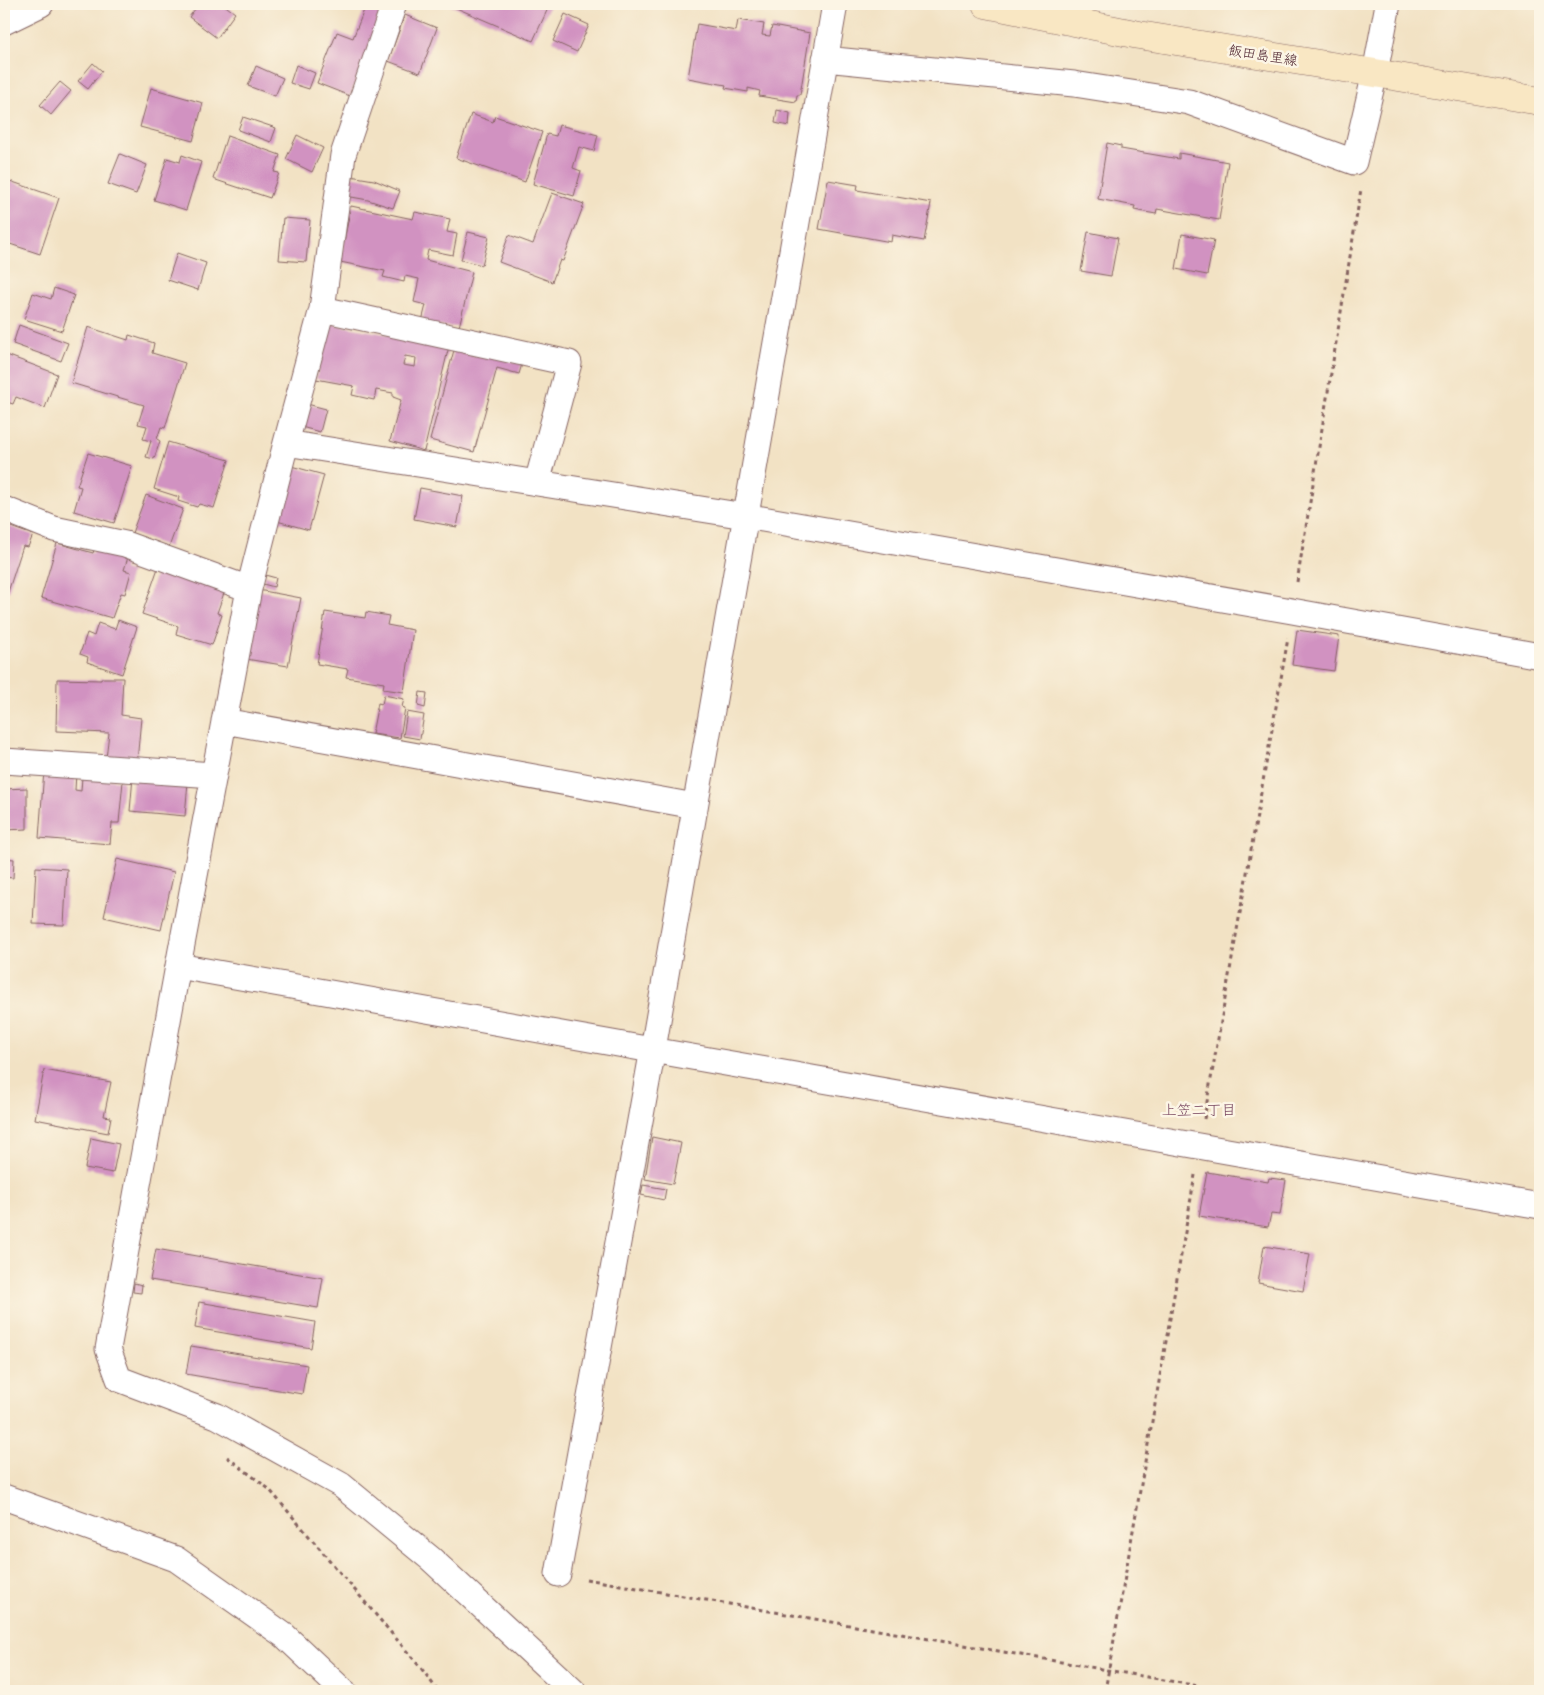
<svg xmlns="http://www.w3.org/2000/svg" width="1544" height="1695" viewBox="0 0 1544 1695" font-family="'Balsamiq Sans','Klee One',sans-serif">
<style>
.building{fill:#d192c1;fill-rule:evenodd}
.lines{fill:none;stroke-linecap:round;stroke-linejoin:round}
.street-casing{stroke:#856361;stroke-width:27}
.secondary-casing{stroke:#856361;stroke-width:29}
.path{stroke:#856361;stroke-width:3;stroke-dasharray:4 4;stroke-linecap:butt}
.street{stroke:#fff;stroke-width:25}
.secondary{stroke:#f9e7c3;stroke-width:28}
.labels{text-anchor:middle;stroke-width:5;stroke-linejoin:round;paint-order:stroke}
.street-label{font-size:14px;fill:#4a1f2b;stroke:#fcf5e5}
.neighbourhood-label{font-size:15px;fill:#794760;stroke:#fcf5e5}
</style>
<rect width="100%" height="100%" fill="#fcf5e5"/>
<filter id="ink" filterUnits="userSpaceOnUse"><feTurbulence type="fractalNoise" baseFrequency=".02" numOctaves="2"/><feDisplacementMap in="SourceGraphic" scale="10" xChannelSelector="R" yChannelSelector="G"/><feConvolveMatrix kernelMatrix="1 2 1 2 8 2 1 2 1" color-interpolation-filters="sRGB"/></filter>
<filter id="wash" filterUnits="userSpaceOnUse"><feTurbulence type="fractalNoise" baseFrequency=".0096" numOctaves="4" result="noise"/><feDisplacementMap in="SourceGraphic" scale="20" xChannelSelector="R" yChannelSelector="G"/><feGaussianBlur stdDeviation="1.12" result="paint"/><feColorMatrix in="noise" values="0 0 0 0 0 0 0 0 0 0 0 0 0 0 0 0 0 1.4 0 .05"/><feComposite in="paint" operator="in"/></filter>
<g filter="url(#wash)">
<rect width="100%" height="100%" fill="#f2e2c4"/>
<g id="blocks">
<path class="building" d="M199 4H223L235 13 217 38 189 17Z
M447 4H550L533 41Z
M366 5 381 11 370 45 350 96 317 83 337 32 353 38Z
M565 14 589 25 577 52 553 41Z
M405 15 437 28 420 73 388 61Z
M738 20 764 24 762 35 770 36 772 26 810 33 800 95H797L796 102 759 96 760 91 748 88V92L725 88 726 85 688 78 697 24 736 31Z
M93 63 102 71 88 89 78 81Z
M296 65 315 73 309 89 290 83Z
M256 66 283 78 275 96 248 86Z
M60 82 71 91 51 115 40 105Z
M151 88 203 103 193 141 140 127Z
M777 110 790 113 789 126 775 123Z
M471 114 493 122 495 116 542 132 525 182 456 158Z
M243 117 276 128 271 142 238 130Z
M559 125 598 135 594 151 579 147 573 168 581 171 574 196 533 184 547 134 556 136Z
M297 135 323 148 312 172 286 159Z
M227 136 280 155 274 172 279 173 270 198 213 179Z
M1107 143 1121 146V149L1179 159V153L1228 162 1219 220 1157 209 1156 214 1134 210 1135 206 1098 199Z
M120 154 147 165 136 194 108 184Z
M182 155 201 162 186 210 154 200 167 158 180 162Z
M350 176 374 180 400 191 393 208 368 200 346 196Z
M4 179 59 198 40 254 4 242Z
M828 180 858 185 857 190 931 203 924 241 892 235 891 242 819 229Z
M552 193 584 204 563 261 560 260 552 282 499 262 509 235 533 244Z
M351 206 413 219 415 212 450 219 447 232 457 234 453 255 428 250 426 260 472 272 459 327 421 325 426 305 414 302 419 279 405 276 404 282 383 277 385 271 340 262Z
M283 218 310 220 306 262 279 260Z
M468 232 489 237 482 265 461 260Z
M1088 232 1118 238 1111 276 1081 271Z
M1182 234 1214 240 1207 275 1176 269Z
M177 253 206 263 198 290 168 280Z
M54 288 74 295 62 331 24 319 33 293 51 299Z
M327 323 449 346 424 451 390 441 401 400 393 397V393L376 390 374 400 352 395 354 386 316 379ZM405 356 416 358 415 367 403 365Z
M19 325 68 343 61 361 13 344Z
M88 327 128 340 129 335 154 343 152 353 185 363 165 428 161 427 157 439 160 441 154 459 146 457 151 441 143 439 147 426 138 424 144 405 71 383Z
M454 350 476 356 477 351 522 364 519 374 497 368 474 452 430 440Z
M4 354 57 374 45 408 16 397 13 404 4 401Z
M307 404 326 409 320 432 301 427Z
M168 442 229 460 214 508 199 504 197 507 178 501 179 497 154 489Z
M88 453 132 466 114 523 74 511 81 487 77 486Z
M291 466 324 475 309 530 277 521Z
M420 488 463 496 457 527 414 519Z
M146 495 183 509 169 547 132 533Z
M8 526 33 535 28 547 23 546 8 592 4 591V530L7 531Z
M57 543 93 553 95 547 128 557 124 570 131 572 125 594 121 593 112 618 41 598Z
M158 568 225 590 217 613 222 615 212 645 176 634 178 626 142 614Z
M265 575 276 578 274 587 263 584Z
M258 590 301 598 288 666 246 659Z
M325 612 365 618 366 612 389 616 387 625 413 630 404 692 383 689 384 683 346 677 348 669 317 664Z
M118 620 137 627 122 674 87 662 88 657 80 654 87 633 94 636 98 623 115 629Z
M1297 630 1339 636 1334 671 1292 665Z
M101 678H123L121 715 141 718 137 762 106 758 109 733 56 731 57 679 101 680Z
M420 692 427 693 425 708 418 706Z
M384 695 404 699 402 707 405 708 400 738 372 734 378 703 382 704Z
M407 712 424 715 420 739 403 736Z
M44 770 76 773 75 790 81 791 82 777 123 781 119 823H112L110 844 39 838Z
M133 777 188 782 185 816 130 811Z
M27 788V829L4 830V789Z
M4 858 14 859 13 878 4 877Z
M117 859 174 872 161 930 104 917Z
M36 867 67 869 64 925 33 924Z
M44 1070 111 1082 104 1116 111 1117 108 1133 35 1119Z
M652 1137 681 1143 673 1184 645 1179Z
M91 1138 119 1144 113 1173 85 1168Z
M1207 1172 1268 1182 1269 1178 1286 1180 1280 1215 1271 1214 1268 1227 1199 1216Z
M643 1185 666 1189 664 1200 641 1195Z
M1264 1246 1310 1254 1303 1291 1258 1283Z
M156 1249 323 1278 318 1308 150 1280Z
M134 1283 142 1285 141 1293 133 1292Z
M199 1302 315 1322 311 1348 195 1328Z
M191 1346 307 1365 302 1394 186 1374Z"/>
</g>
</g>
<g filter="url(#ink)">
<use href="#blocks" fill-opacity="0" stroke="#856361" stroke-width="1"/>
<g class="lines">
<defs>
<path id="street" d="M394 4 343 155 322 309 286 443 249 589 178 966 108 1349 119 1379 217 1416 341 1485 431 1559 573 1691
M4 22 41 4
M825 59 1074 84 1189 102 1354 162 1375 73 1388 4
M322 309 569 363 537 483
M286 443 745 516 1292 611 1540 656
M4 509 54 529 125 544 249 589
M224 721 695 806
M4 761 214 775
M178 966C632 1046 1086 1128 1540 1206
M4 1497 176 1559 285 1636 343 1691
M558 1574 653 1049 835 4"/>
<path id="secondary" d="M986 4 1139 35 1375 73 1540 101"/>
</defs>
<use href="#street" class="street-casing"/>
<use href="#secondary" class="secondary-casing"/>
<path class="path" d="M1297 582 1361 189
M1204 1119 1288 638
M227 1457 269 1489 421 1668 438 1691
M586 1579 1227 1691
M1105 1691 1195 1175"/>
<use href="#street" class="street"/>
<use href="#secondary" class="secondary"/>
</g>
</g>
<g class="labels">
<g class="street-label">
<text transform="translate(1263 55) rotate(9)" y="5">飯田島里線</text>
</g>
<g class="neighbourhood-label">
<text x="1199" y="1115">上笠二丁目</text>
</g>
</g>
<rect width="1544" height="1695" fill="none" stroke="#fcf5e5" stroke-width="20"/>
</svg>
